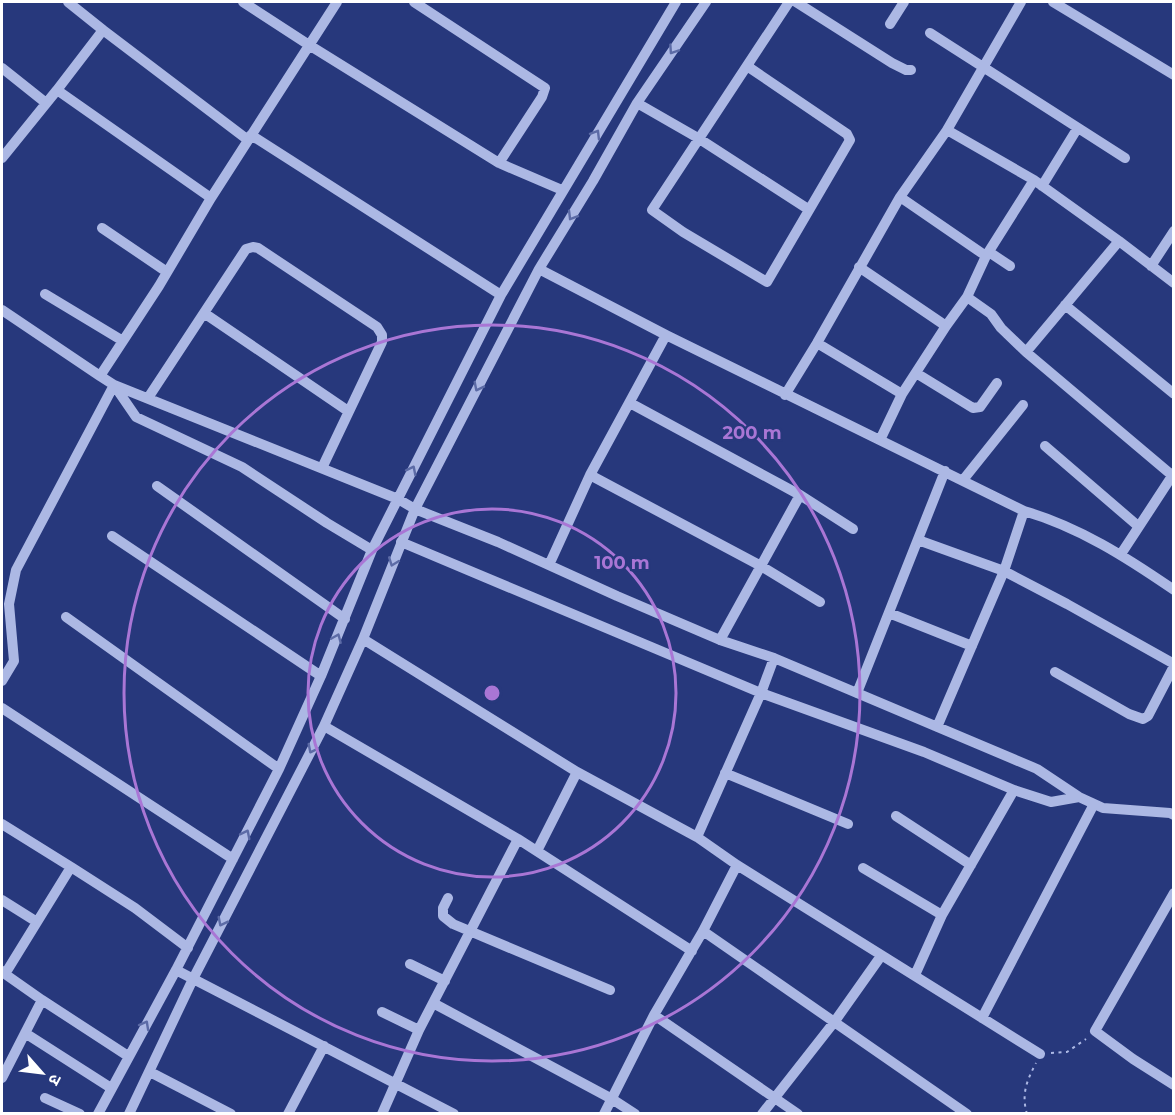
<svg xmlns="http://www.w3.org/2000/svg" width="1175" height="1115" viewBox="0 0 1175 1115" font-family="Montserrat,'Noto Sans Devanagari',sans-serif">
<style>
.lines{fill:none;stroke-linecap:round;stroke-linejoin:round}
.path{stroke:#acb8e4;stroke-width:2;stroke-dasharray:3 4.5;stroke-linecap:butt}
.minor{stroke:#acb8e4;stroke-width:10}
.oneway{stroke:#5c6ba6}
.ring{fill:none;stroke:#a976d5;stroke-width:3}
.centre{fill:#a976d5;stroke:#27387c;stroke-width:3}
.ring-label{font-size:18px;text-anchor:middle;font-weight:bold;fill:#a976d5;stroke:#27387c;stroke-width:5;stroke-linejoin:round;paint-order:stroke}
</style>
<rect width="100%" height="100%" fill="#27387c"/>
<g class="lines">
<path class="path" d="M1051 1053 1067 1052 1086 1039
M1027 1114C1021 1094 1027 1080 1036 1063"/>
<path class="minor" d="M68 2 103 30
M243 2 309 45 499 163 562 190
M337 2 211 198 159 286 100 376 114 385 136 417 242 467 327 523 372 550
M414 2 545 88 542 97 499 163
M796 2 892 63 906 70H911
M1053 2 1174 75
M890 24 904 2
M930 33 1125 158
M747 66 847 134 850 140 767 282 683 232 652 210 789 2
M2 68 46 103
M57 90 211 198
M637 103 698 138 808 209
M947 130 1034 180 1119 241 1174 283
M251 135 501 295
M2 158 57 90 103 30 248 140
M1042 186 1077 129
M900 197 986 256
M102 228 167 272
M989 252 1010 266
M1151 266 1174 231
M859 267 946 326
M539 269 666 335 1024 511
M45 294 123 341
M967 297 991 314 1001 328 1026 352 1174 477
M1065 305 1174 394
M2 310 100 376
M204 313 348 411
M817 343 902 394
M1026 352 1119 241
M916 373 973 408 980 407 997 383
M785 395 817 343 900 197 947 130 1021 2
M148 398 246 249 253 247 258 248 377 327 382 335V342L322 468
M630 403 800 495 853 529
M880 440 902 394 946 326 967 297 986 256 1034 180
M1045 446 1138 526
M590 475 761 566 820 602
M963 480 1023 405
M157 486 345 619
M112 536 321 676
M918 540 1004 571 1067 604 1174 664
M401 542 761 693 924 752 1014 790 942 915 915 975
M1121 554 1174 473
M549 565 590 475 666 335
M889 613 972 646
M66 617 279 769
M363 639 577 772 697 837
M720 640 800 495
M774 658 761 693 697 837 737 865 1040 1054
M1055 672 1129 714 1143 719 1148 716 1174 666
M2 681 14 661 9 604 16 570 114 385 398 499 415 509 498 542 617 596 720 640 774 658 1037 769 1079 797 1103 808 1170 813 1174 815
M857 693 945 471
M2 708 233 859
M324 726 518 839 692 951
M937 727 1004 571 1024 511C1079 527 1126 557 1174 590
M725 773 848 824
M1014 790 1051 802 1079 797
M896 816 971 865
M2 824 71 867
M537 851 577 772
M863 868 942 915
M1174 893 1095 1031 1133 1059 1174 1085
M448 898 443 908V916L453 924 610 990
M2 900 37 922
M703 931 967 1114
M410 964 445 981
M176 970 454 1114
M2 971 5 974 71 867 135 908 188 948
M5 974 42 1000
M433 1003 612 1099 635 1114
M382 1012 419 1030
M654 1015 798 1114
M982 1018 1094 804
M25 1033 111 1088
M150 1072 231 1114
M2 1078 42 1000 128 1056
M45 1098 80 1114
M98 1114 176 970 279 769 321 676 372 550 501 295 676 2
M129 1114 193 979 324 726 363 639 415 509 539 269 593 181 637 103 706 2
M288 1114 324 1046
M382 1114 419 1030 518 839
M604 1114 654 1015 703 931 737 865
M762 1114 835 1021 881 956"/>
</g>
<defs><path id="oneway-chevron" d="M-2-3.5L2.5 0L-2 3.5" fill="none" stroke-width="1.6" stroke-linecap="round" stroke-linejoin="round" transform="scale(1.5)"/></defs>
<g class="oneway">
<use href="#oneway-chevron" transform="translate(673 50) rotate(124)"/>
<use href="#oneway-chevron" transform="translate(596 134) rotate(-59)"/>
<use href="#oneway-chevron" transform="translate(572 216) rotate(121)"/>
<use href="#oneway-chevron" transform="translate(478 387) rotate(117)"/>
<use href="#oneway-chevron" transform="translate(412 470) rotate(-63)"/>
<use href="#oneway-chevron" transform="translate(393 562) rotate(111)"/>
<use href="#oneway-chevron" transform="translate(337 638) rotate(-67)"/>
<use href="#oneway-chevron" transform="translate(312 749) rotate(117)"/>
<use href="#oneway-chevron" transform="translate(246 834) rotate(-63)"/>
<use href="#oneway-chevron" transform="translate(222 922) rotate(117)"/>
<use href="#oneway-chevron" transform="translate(145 1025) rotate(-61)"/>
</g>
<g class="ring">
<circle cx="492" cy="693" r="184"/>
<circle cx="492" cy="693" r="368"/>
</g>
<circle cx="492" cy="693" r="9" class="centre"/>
<g class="ring-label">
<text x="752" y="439">200 m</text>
<text x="622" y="569">100 m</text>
</g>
<rect width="1175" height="1115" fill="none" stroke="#ffffff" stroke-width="6"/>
<g transform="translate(42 1073) rotate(118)" stroke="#27387c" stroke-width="4.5" paint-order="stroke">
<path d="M0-4.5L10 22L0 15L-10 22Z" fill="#ffffff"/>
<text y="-9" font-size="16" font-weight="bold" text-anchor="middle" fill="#ffffff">उ</text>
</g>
</svg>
